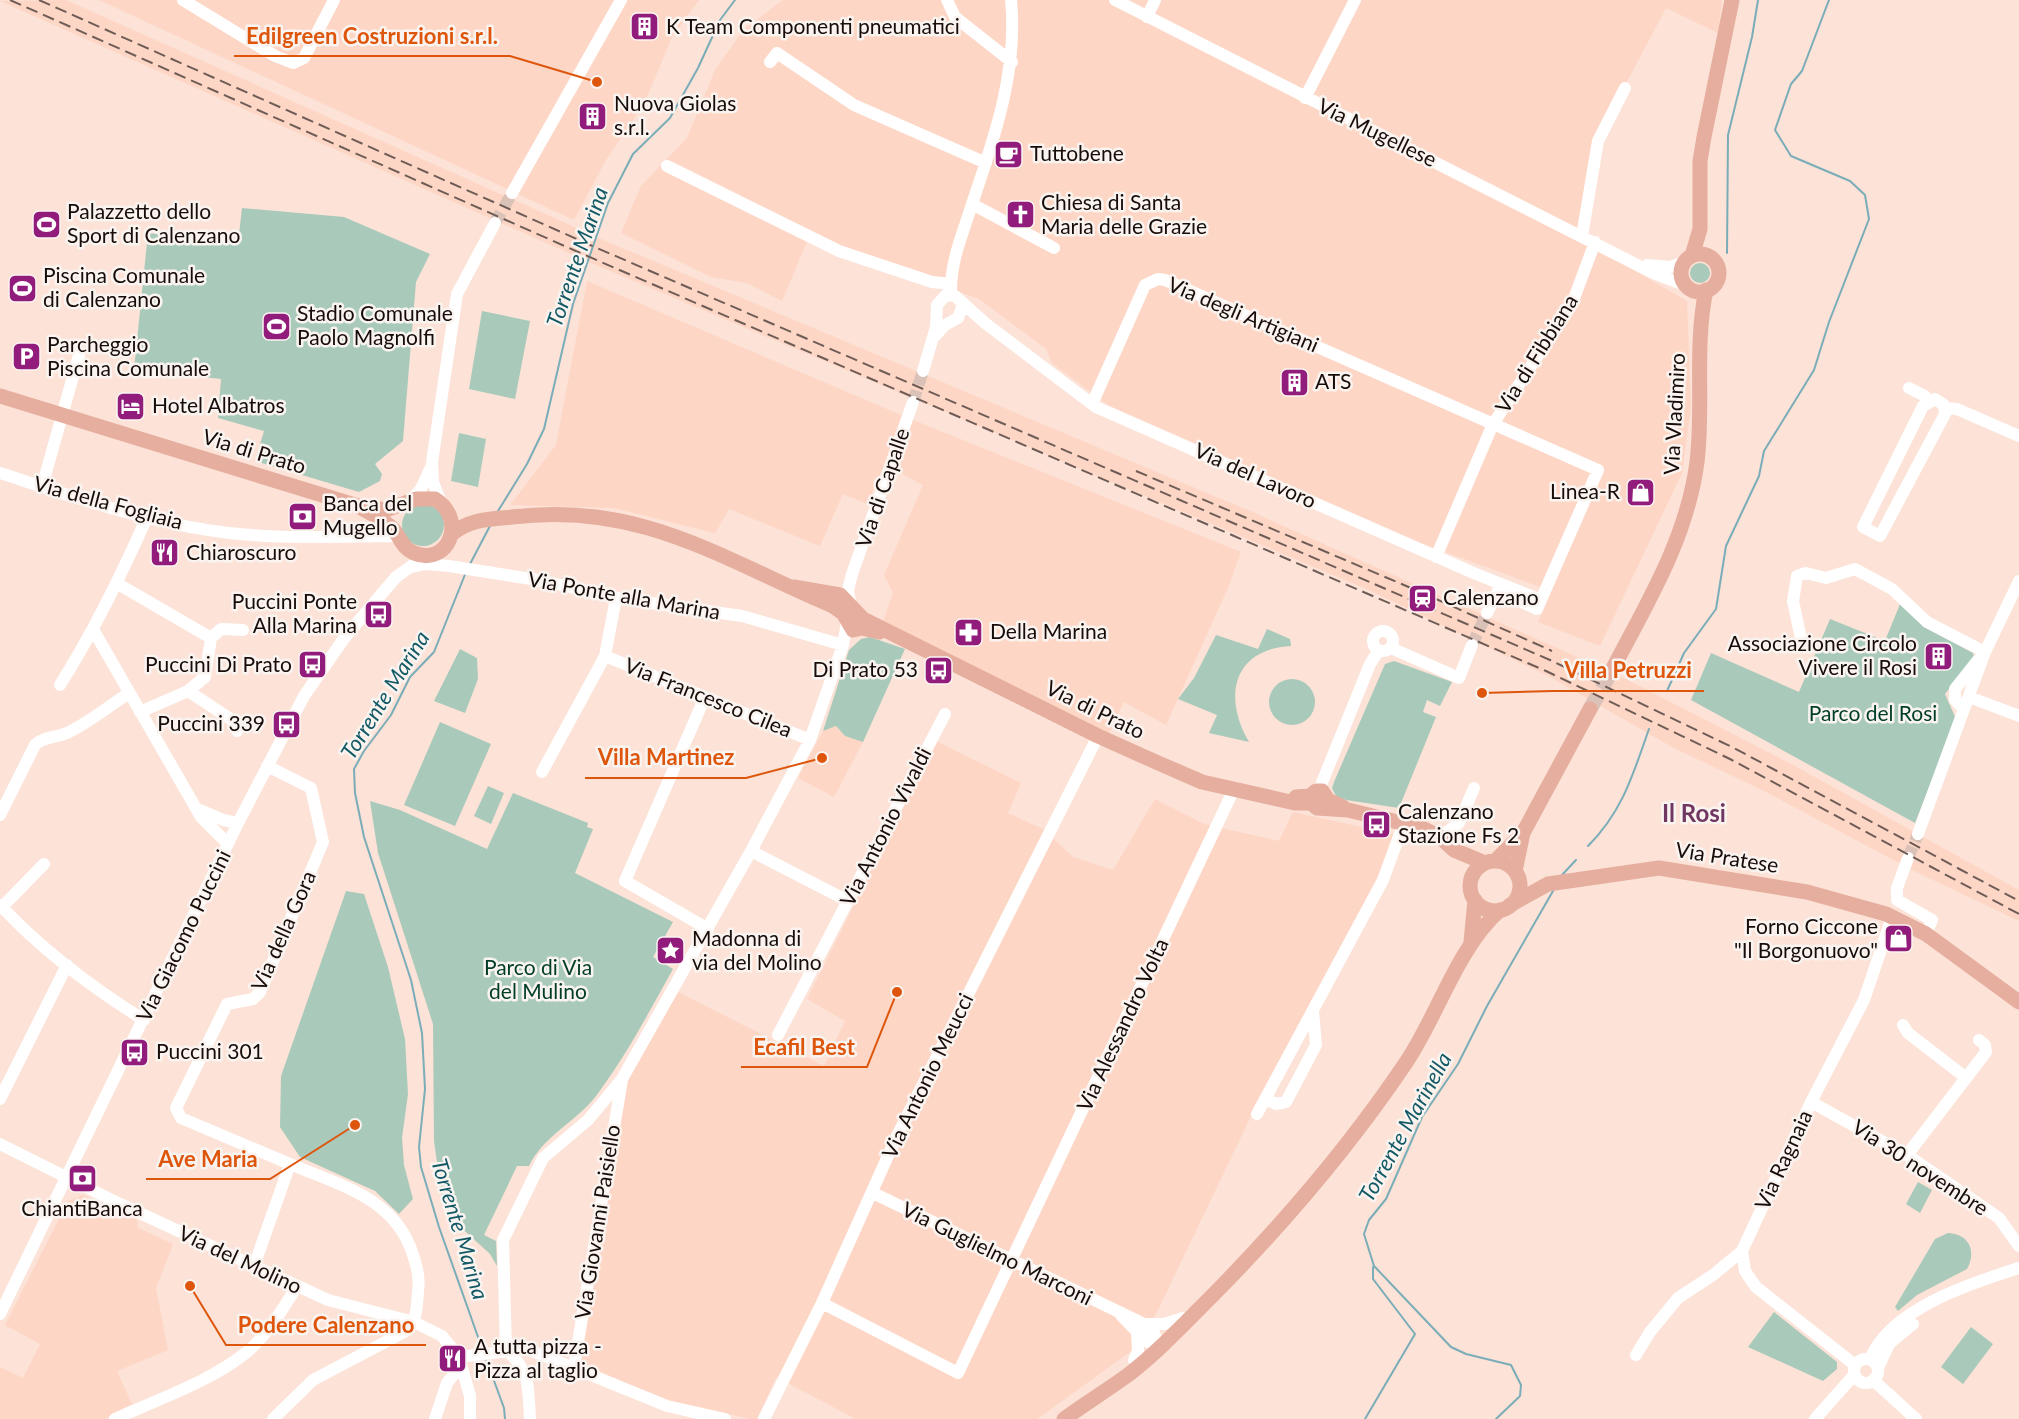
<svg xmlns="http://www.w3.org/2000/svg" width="2019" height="1419" viewBox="0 0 2019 1419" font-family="Lato,sans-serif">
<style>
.built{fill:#fed6c5}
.green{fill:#a9caba}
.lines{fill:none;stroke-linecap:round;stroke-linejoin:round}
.stream{stroke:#7aadb8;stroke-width:2}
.minor-tunnel{stroke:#dac2b8;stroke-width:12;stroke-dasharray:12 6;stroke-linecap:butt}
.major-tunnel{stroke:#dac2b8;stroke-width:15;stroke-dasharray:15 8;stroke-linecap:butt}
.minor{stroke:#fff;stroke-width:12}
.major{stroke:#e6ae9e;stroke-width:15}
.rail{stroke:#6e5d57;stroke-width:2;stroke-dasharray:12 6;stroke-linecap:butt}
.labels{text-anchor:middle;stroke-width:5;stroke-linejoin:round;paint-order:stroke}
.poi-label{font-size:21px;fill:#170c08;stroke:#faf4f1;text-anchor:start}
.street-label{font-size:21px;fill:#170c08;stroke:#faf4f1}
.park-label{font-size:21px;fill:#003d29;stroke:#faf4f1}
.water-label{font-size:22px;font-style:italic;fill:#135a66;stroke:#faf4f1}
.quarter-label{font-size:24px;font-weight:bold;fill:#703763;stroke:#faf4f1}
.leader{fill:none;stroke:#de550c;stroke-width:2}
.callout-dot{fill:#de550c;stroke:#faf4f1;stroke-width:2}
.callout-label{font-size:22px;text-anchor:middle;font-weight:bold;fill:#de550c;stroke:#faf4f1;stroke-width:5;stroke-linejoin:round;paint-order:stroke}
</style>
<rect width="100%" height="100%" fill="#fce2d7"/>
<path class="built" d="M66 0 608 242 1250 511 1624 678 1795 766 2019 890V921L1910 869 1903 856 1899 863 1762 790 1672 747 1550 677 1371 591 596 265 0 1Z
M99 0H699L672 37 645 102 606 160 574 220Z
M783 0H1722L1718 33 1666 8 1594 144 1578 238 1687 301 1691 407 1682 473 1600 646 1538 622 1551 591 1421 543 1108 405 1052 363 1046 349 979 299 809 237 782 301 747 283 711 277 621 233 641 186 687 138 715 70 744 29Z
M587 281 901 415 1241 552 1228 588 1166 725 1124 702 1109 734 883 622 893 593 884 575 923 485 885 465 867 504 843 494 820 546 729 509 715 533 614 508 510 505 556 445Z
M836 726 845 736 863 742 834 797 798 778 823 731Z
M936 741 1021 783 1008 813 1043 829 1073 857 1113 870 1155 799 1204 824 1279 841 1293 812 1393 834 1377 879 1253 1112 1159 1308 1137 1347 1037 1419H856L776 1377 757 1419H751L663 1400 579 1362 626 1083 678 992 824 1066 845 1021 807 999Z
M83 1195 137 1220 138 1228 173 1244 156 1288 168 1350 117 1371 132 1404 104 1419H0V1367L23 1378 40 1344 5 1325 68 1201Z"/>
<path class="green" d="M242 208 344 217 430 254 416 282 403 441 375 464 382 474 380 481 359 492 255 461 264 431 218 418 221 379 134 370 148 233 238 243Z
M1690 273a10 10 0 1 1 20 0a10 10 0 1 1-20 0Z
M482 311 530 321 515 399 469 389Z
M459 433 486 439 478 487 451 481Z
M402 525a21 21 0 1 1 42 0a21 21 0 1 1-42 0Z
M1900 604 1924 627 1973 653 1974 657 1945 694 1956 719 1915 823 1691 700 1711 653 1799 692 1830 619 1885 641Z
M1267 629 1290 639 1291 646C1232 649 1223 698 1249 742L1209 733 1217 715 1178 699 1194 678 1216 635 1258 649Z
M870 637 905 649 863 742 845 736 836 726 823 731 849 650 861 639Z
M460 649 477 658 478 679 465 713 434 701Z
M1394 661 1452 682 1440 706 1427 700 1423 712 1436 717 1399 808 1346 800 1336 796 1332 788 1334 782 1385 664Z
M1269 702a23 23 0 1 1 46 0a23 23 0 1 1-46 0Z
M440 722 491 744 455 826 404 805Z
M488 786 504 793 491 824 474 816Z
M513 793 588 823 587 827 593 829 575 873 673 922 653 957 673 969C649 1012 626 1056 596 1096 576 1122 543 1136 529 1166H517L484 1235 496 1241 497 1266 490 1254 455 1222 442 1197 434 1141 433 1024 378 853 370 801 400 810 487 849Z
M346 891 364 894 388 967 405 1039 408 1094 402 1138 404 1165 413 1199 399 1214 375 1191 300 1157 280 1127 281 1076Z
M1918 1182 1932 1190 1920 1213 1906 1204Z
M1948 1233C1969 1234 1977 1251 1967 1269L1917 1295 1898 1311 1895 1307 1935 1239Z
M1774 1312 1837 1362V1369L1823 1381 1748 1347Z
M1971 1327 1993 1344 1963 1384 1941 1367Z"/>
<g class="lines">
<path class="stream" d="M1727 253 1728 135 1752 37 1758 0
M498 511 527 464 544 429 573 304 608 203 633 154 670 118 698 68 720 20 735 0
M470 564 491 524
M466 572 434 652 410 677 391 715 364 751 354 769 355 793 364 837 411 980 422 1033 425 1089 419 1147 421 1167 439 1227 483 1351
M1667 691 1684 653 1716 609 1726 546 1759 476 1764 451 1814 370 1829 322 1869 219 1865 195 1850 181 1791 156 1775 130 1791 84 1802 71 1829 0
M1588 846C1623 811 1633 774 1649 729
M1562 875 1576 860
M486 1359 504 1408 505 1419
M1365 1419 1415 1334 1373 1279V1267
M1496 1419 1520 1396 1521 1385 1511 1365 1466 1354 1451 1347 1374 1266 1364 1234 1369 1220 1386 1199 1422 1117 1458 1064 1487 1006 1553 891"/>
<path class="minor-tunnel" d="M495 223 512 193
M913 402 923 371
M1472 645 1487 613
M1908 858 1918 834"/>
<path class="major-tunnel" d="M1590 709 1611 672"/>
<path class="minor" d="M183 0 275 56 293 63 304 58 334 0
M947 0 955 17 1012 62
M1115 0 1653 273 1687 286
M1147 17 1155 0
M770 62 777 53 854 105 986 163
M1305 98 1355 0
M667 166 839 251 932 282 951 284
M512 193 621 0
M972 204 1054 248
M1582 236 1598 141 1625 88
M1647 265 1670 267 1685 262
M951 290C951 258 964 231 973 201 995 136 1018 69 1011 0
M935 336 945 325 958 318 963 305
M923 371 936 327 937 305 946 295 955 296 985 323 1096 407 1476 574 1541 600
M1909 388 1925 396 1927 401
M1935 399 1944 405 1945 414 1880 536 1863 527 1923 406Z
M1092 404 1145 285 1158 279 1165 280 1598 470 1537 609 1498 591 1487 613
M1945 408 1957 409 2019 436
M0 473C74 497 151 524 229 533 284 539 341 537 397 536
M42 487 79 355
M409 502 421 489 430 469
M441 503 433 482 432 462 457 294 495 223
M1436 557 1493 424 1572 304 1595 242
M412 567 425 564 449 566 544 581 616 598 742 616 843 645
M118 584 211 638 205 677 188 691 235 722 237 731
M850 603 848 590 852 574 913 402
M1373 641a10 10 0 1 1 20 0a10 10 0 1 1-20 0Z
M94 631 201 817 228 844
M1800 634 1793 601 1797 576 1806 573 1826 578 1855 569 1892 589 1927 622 1985 652
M211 638 221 629 243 630
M1391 648 1459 678 1472 645
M605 656 810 740
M60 685C94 631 121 576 147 517
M705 697 625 881 708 929
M1969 697 2019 716
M1964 709 1955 700V689L1978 660
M140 712 188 691
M267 766 311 788 323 842 260 992 253 999 227 1004 176 1108 181 1118 290 1164
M542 772 605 656 616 598
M1319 790 1370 664 1379 650
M200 810 223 820 238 823
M0 815 35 745C44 736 58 738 69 732 90 722 109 706 129 693
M1918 834 1985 652 2019 581
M1440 837 1459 823 1474 788
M751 851 848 901
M1908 858 1897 888V900L1932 920 1926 934
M0 905C41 949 93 988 144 1020
M2 907 44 864
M1903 1025 1908 1033 1965 1077
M778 1035 945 714
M0 1099 67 965
M1265 1099 1276 1104 1286 1102 1316 1045 1313 1012
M1811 1102 1907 1155 1999 1218 2019 1246
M1257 1114 1383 880 1404 823
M0 1144 118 1203 328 1300 414 1322 442 1336 459 1357
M1907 1155 1986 1052 1985 1045 1979 1040
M873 1193 1144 1324 1154 1333 1159 1347 1146 1341 1121 1315
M254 1266 290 1164C339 1185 396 1198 413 1255 417 1268 420 1277 418 1291 417 1305 417 1319 408 1330L313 1380 273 1419
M822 1303 958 1373 1234 789
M0 1314 238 823 304 696 345 637 396 577 427 555
M1144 1324H1164L1183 1318
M506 1350 503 1240 543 1158 588 1120 622 1079 751 851 810 740 843 645 847 622
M506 1350C531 1371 528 1388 530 1419
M1636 1355 1650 1332 1678 1298 1713 1275 1742 1251
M459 1357 527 1349 667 1406 725 1419
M459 1357 470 1396V1419
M1854 1371a12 12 0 1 1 24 0a12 12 0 1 1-24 0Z
M1870 1359C1891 1308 1972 1283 2019 1268
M1134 1360 1138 1351 1137 1332
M1855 1365 1756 1287 1745 1271 1742 1251 1811 1102 1864 1000 1892 917
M574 1366 622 1080
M1878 1368 1889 1344 1913 1324
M1873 1380 1916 1419
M115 1419C158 1399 210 1382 247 1352 268 1334 283 1309 297 1286
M435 1419 447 1383 461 1366
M764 1419 822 1303 896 1138 1098 736
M1815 1419 1854 1375"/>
<path class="major" d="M1681 273a19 19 0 1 1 38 0a19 19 0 1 1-38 0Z
M1692 256 1700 229V161L1704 137 1732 0
M0 396 358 506 386 510 416 499H435C468 520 448 567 414 553 402 548 401 538 393 529 383 519 370 513 358 506
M452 534C469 519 491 519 512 517 640 501 722 559 833 606L843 613 853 630 862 628 879 632
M794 587 840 595 863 619 1098 736 1156 762 1202 782 1295 803H1311L1317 808 1348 810 1422 828 1440 837 1454 850 1485 863
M1611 672C1646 605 1687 539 1697 462 1704 405 1694 347 1706 290
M1296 797 1310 796 1316 791H1322L1328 800 1343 807
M1495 861 1523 833
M1470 886a25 25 0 1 1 50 0a25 25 0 1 1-50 0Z
M1515 871 1523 833 1590 709
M1510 905 1548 884 1659 868 1807 892 1886 914 1926 934 2019 1002
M1471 942 1475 900
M1064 1419C1085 1404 1107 1390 1128 1375 1159 1351 1186 1322 1214 1294 1284 1223 1349 1147 1405 1064 1438 1016 1456 949 1500 910"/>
<path class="rail" d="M10 0 578 252 1546 671 1730 759 2019 914
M39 0 597 248 1550 660 1734 748 2019 901
M1136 471 1425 594 1552 651"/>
</g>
<defs>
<symbol id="building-square" viewBox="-11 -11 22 22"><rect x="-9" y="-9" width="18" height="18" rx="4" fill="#911c7c" stroke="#faf4f1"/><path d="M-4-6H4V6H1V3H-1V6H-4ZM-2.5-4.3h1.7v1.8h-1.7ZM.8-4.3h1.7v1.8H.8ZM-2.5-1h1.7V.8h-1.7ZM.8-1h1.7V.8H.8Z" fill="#fff"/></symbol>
<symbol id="cafe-square" viewBox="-11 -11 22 22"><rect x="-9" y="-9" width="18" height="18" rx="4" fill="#911c7c" stroke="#faf4f1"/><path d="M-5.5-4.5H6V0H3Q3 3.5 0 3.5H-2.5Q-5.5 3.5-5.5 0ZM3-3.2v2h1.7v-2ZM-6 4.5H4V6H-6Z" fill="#fff"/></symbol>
<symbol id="church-square" viewBox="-11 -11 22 22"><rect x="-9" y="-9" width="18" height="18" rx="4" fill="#911c7c" stroke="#faf4f1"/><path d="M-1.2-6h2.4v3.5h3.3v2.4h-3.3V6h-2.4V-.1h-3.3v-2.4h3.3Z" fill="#fff"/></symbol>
<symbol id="stadium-square" viewBox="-11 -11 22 22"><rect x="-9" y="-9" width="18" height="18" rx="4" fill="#911c7c" stroke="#faf4f1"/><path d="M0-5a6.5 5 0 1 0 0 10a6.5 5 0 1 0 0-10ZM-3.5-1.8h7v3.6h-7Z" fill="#fff"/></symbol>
<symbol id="parking-square" viewBox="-11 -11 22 22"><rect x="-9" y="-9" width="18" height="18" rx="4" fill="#911c7c" stroke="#faf4f1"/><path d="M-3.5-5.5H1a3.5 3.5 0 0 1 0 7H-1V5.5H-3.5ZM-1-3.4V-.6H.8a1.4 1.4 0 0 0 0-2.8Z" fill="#fff"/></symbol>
<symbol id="hotel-square" viewBox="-11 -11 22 22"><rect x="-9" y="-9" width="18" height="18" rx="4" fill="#911c7c" stroke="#faf4f1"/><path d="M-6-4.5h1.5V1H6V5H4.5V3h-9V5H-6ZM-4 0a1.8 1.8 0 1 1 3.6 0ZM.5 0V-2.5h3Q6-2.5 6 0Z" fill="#fff"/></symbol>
<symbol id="shop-square" viewBox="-11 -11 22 22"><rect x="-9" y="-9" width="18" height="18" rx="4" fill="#911c7c" stroke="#faf4f1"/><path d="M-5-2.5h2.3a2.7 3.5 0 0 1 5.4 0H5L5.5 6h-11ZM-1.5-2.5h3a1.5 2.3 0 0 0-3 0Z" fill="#fff"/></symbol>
<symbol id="bank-square" viewBox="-11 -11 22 22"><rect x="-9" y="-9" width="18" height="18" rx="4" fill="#911c7c" stroke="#faf4f1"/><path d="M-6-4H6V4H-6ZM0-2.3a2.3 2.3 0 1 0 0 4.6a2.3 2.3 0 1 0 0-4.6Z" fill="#fff"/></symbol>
<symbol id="restaurant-square" viewBox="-11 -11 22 22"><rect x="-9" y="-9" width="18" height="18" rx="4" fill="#911c7c" stroke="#faf4f1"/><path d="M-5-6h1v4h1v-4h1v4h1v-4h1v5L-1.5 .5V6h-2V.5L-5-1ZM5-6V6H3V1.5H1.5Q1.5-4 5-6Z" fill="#fff"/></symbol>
<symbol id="station-square" viewBox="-11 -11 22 22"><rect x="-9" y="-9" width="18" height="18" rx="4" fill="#911c7c" stroke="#faf4f1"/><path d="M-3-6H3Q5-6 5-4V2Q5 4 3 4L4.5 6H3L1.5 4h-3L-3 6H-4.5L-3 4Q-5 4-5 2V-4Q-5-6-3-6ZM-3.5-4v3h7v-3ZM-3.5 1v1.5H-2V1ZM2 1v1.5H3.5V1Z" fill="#fff"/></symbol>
<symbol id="bus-square" viewBox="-11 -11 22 22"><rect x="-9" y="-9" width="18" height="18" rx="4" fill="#911c7c" stroke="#faf4f1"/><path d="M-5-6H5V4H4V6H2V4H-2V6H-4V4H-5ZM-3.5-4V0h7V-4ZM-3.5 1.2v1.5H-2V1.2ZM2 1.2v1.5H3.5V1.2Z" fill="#fff"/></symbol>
<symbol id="pharmacy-square" viewBox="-11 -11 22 22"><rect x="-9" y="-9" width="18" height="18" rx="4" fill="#911c7c" stroke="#faf4f1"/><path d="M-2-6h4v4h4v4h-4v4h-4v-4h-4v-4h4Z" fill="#fff"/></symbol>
<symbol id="sight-square" viewBox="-11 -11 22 22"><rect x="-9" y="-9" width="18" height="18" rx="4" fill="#911c7c" stroke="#faf4f1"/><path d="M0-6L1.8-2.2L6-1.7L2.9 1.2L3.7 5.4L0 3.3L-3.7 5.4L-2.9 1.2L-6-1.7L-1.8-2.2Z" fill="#fff"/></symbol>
</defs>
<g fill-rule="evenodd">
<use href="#building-square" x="628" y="10" width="33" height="33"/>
<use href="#building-square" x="576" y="100" width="33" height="33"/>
<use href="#cafe-square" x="992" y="138" width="33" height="33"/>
<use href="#church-square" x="1004" y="198" width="33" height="33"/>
<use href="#stadium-square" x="30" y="208" width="33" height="33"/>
<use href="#stadium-square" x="6" y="272" width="33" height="33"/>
<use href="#stadium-square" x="260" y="310" width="33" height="33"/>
<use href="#parking-square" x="10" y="340" width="33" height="33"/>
<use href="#building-square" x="1278" y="366" width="33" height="33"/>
<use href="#hotel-square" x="114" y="390" width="33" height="33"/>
<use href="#shop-square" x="1624" y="476" width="33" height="33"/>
<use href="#bank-square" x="286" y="500" width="33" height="33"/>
<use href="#restaurant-square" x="148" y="536" width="33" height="33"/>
<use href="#station-square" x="1406" y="582" width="33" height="33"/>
<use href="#bus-square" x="362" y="598" width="33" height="33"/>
<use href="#pharmacy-square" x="952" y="616" width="33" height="33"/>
<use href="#building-square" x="1922" y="640" width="33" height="33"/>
<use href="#bus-square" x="296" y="648" width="33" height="33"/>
<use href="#bus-square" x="922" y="654" width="33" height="33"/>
<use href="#bus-square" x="270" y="708" width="33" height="33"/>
<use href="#bus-square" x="1360" y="808" width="33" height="33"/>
<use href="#shop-square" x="1882" y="922" width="33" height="33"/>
<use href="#sight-square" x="654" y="934" width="33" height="33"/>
<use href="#bus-square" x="118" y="1036" width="33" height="33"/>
<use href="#bank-square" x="66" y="1162" width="33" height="33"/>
<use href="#restaurant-square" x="436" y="1342" width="33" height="33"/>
</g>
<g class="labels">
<g class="poi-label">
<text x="666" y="34">K Team Componenti pneumatici</text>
<text x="614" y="111">Nuova Giolas<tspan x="614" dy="24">s.r.l.</tspan></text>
<text x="1030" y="161">Tuttobene</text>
<text x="1041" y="210">Chiesa di Santa<tspan x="1041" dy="24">Maria delle Grazie</tspan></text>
<text x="67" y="219">Palazzetto dello<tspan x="67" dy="24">Sport di Calenzano</tspan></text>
<text x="43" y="283">Piscina Comunale<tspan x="43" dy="24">di Calenzano</tspan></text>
<text x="297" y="321">Stadio Comunale<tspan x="297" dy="24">Paolo Magnolfi</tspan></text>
<text x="47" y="352">Parcheggio<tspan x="47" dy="24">Piscina Comunale</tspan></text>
<text x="1315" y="389">ATS</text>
<text x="152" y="413">Hotel Albatros</text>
<text x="1620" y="499" text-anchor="end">Linea-R</text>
<text x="323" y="511">Banca del<tspan x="323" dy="24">Mugello</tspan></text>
<text x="186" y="560">Chiaroscuro</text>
<text x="1443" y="605">Calenzano</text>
<text x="357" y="609" text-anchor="end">Puccini Ponte<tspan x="357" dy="24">Alla Marina</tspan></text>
<text x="990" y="639">Della Marina</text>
<text x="1917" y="651" text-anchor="end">Associazione Circolo<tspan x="1917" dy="24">Vivere il Rosi</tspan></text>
<text x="292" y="672" text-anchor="end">Puccini Di Prato</text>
<text x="918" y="677" text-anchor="end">Di Prato 53</text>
<text x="265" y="731" text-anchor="end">Puccini 339</text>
<text x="1398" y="819">Calenzano<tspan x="1398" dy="24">Stazione Fs 2</tspan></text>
<text x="1878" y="934" text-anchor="end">Forno Ciccone<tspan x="1878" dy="24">"Il Borgonuovo"</tspan></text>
<text x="692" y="946">Madonna di<tspan x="692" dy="24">via del Molino</tspan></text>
<text x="156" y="1059">Puccini 301</text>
<text x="82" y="1216" text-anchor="middle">ChiantiBanca</text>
<text x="474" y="1354">A tutta pizza -<tspan x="474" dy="24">Pizza al taglio</tspan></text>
</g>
<g class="street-label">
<text transform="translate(1377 133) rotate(26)" y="7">Via Mugellese</text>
<text transform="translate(1243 315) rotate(23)" y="7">Via degli Artigiani</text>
<text transform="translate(1537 354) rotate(-58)" y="7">Via di Fibbiana</text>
<text transform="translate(1675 414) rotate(-87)" y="7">Via Vladimiro</text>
<text transform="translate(254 452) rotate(17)" y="7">Via di Prato</text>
<text transform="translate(1255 476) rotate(24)" y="7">Via del Lavoro</text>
<text transform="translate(883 488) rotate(-71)" y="7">Via di Capalle</text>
<text transform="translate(108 503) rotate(15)" y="7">Via della Fogliaia</text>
<text transform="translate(624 596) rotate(10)" y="7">Via Ponte alla Marina</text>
<text transform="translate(708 698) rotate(22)" y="7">Via Francesco Cilea</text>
<text transform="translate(1095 710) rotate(26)" y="7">Via di Prato</text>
<text transform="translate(886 827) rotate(-63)" y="7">Via Antonio Vivaldi</text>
<text transform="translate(1727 858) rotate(9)" y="7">Via Pratese</text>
<text transform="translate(284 931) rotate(-66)" y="7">Via della Gora</text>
<text transform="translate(184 936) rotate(-64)" y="7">Via Giacomo Puccini</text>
<text transform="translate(1123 1025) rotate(-65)" y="7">Via Alessandro Volta</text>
<text transform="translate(928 1076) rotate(-64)" y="7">Via Antonio Meucci</text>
<text transform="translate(1784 1160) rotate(-65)" y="7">Via Ragnaia</text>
<text transform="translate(1920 1168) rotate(33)" y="7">Via 30 novembre</text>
<text transform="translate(598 1222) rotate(-81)" y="7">Via Giovanni Paisiello</text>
<text transform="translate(997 1254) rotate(26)" y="7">Via Guglielmo Marconi</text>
<text transform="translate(240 1260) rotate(25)" y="7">Via del Molino</text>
</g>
<g class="park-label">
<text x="1873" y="721">Parco del Rosi</text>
<text x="538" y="975">Parco di Via<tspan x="538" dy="24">del Mulino</tspan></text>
</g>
<g class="water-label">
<text transform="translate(577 257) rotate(-71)" y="8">Torrente Marina</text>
<text transform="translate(385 695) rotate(-58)" y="8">Torrente Marina</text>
<text transform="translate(1405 1127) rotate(-61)" y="8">Torrente Marinella</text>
<text transform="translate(460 1229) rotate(73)" y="8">Torrente Marina</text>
</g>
<g class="quarter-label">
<text x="1694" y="822">Il Rosi</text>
</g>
</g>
<path class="leader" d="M597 82L510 56H234M1482 693L1553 691H1704M822 758L746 778H585M897 992L867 1067H741M355 1125L270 1179H146M190 1286L226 1345H426"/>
<g class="callout-dot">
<circle cx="597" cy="82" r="6"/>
<circle cx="1482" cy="693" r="6"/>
<circle cx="822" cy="758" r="6"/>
<circle cx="897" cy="992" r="6"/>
<circle cx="355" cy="1125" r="6"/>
<circle cx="190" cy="1286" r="6"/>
</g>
<g class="callout-label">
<text x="372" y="44">Edilgreen Costruzioni s.r.l.</text>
<text x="1628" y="678">Villa Petruzzi</text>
<text x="666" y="765">Villa Martinez</text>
<text x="804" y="1055">Ecafil Best</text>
<text x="208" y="1167">Ave Maria</text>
<text x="326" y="1333">Podere Calenzano</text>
</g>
</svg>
